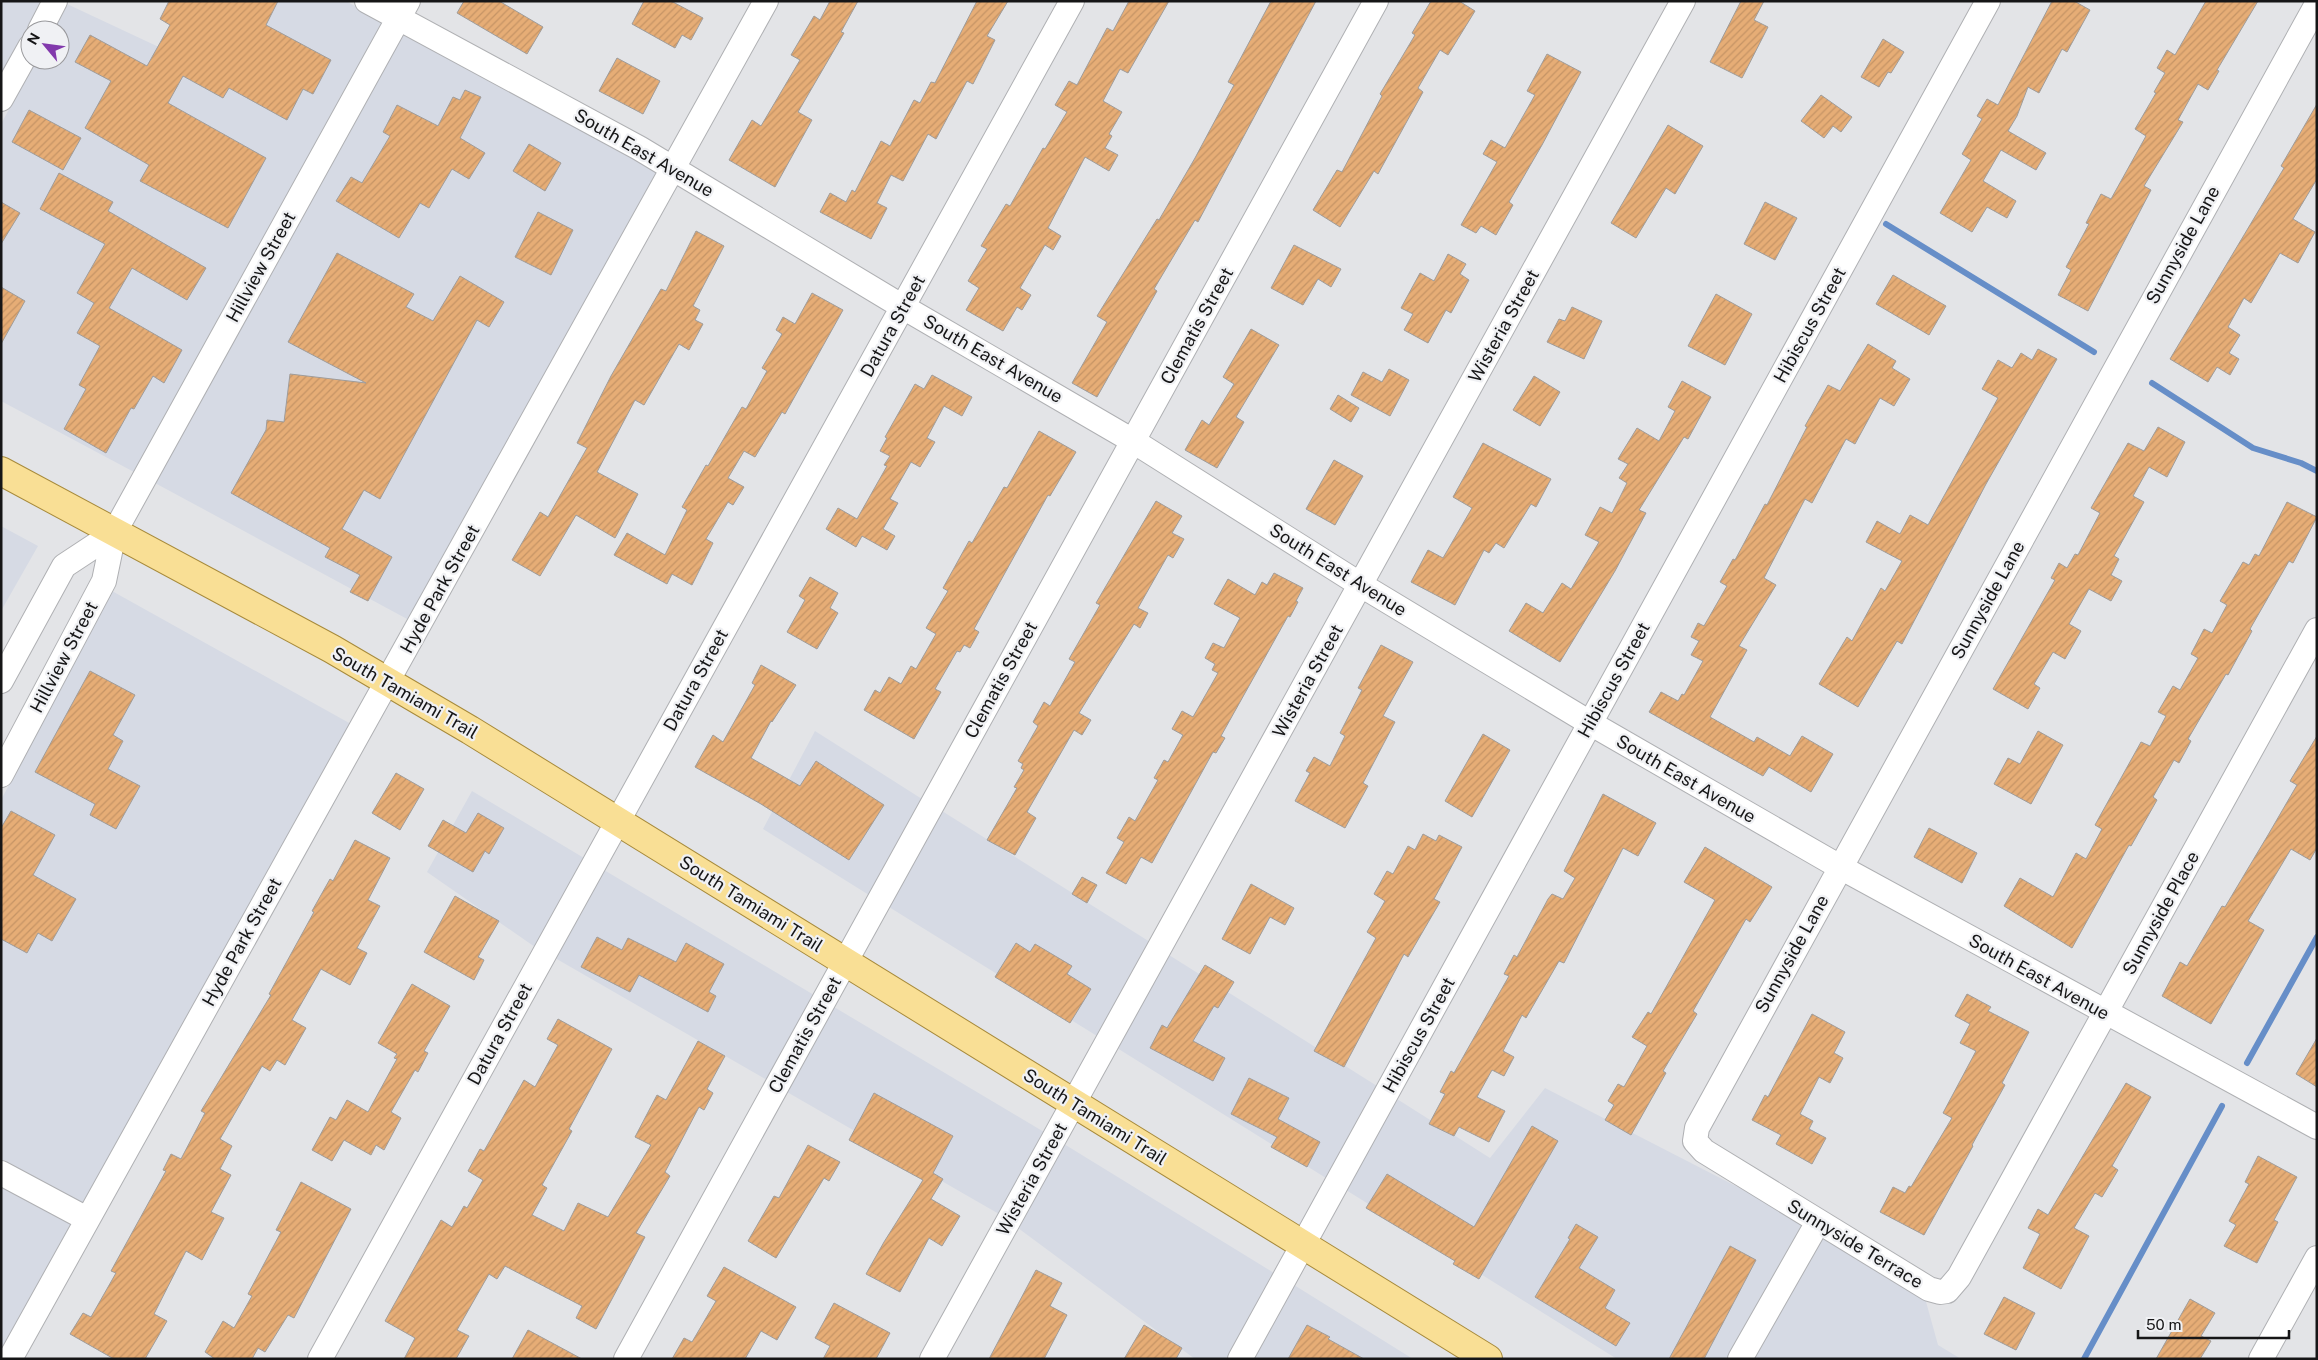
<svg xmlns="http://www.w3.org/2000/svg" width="2318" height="1360" viewBox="0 0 2318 1360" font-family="'Public Sans',sans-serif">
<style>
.built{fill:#d6dae4}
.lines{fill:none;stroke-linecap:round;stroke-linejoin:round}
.stream{stroke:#668ec8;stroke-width:6}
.building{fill:url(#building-hatch);stroke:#9f9c9a}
.street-casing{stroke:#afb0b3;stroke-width:26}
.primary-casing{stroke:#a78a3b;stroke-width:30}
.street{stroke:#fff;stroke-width:24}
.primary{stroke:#f9df95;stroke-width:28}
.labels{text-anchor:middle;stroke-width:4.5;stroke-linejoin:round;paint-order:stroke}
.street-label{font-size:18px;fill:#161617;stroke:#f0f1f4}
</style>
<defs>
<pattern id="building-hatch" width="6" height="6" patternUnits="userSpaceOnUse" patternTransform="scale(1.25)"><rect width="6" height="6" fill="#e6ad76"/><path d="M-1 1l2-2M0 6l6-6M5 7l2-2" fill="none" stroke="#c59465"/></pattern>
</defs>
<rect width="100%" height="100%" fill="#e3e4e7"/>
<path class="built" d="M1 1H42L1 75Z
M215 1H346L383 22 134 472 1 401V124L36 60H60V30H53L67 4 178 56Z
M403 33 659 172 409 620 155 483Z
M1 526 38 546 1 611Z
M112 591 351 724 82 1204 1 1161V800Z
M815 731 922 799 869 895 763 829Z
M472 791 584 858 535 947 427 872Z
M942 811 1150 942 1097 1036 889 907Z
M604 870 814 995 767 1080 555 958Z
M1169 955 1377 1086 1326 1178 1117 1048Z
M834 1007 1044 1132 999 1214 787 1092Z
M1545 1088 1763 1200 1803 1225 1726 1359H1617L1346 1190 1397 1099 1490 1158Z
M1064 1144 1274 1273 1226 1359H1195L1018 1228Z
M1 1185 72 1223 1 1350Z
M1823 1237 1925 1298 1938 1345 1961 1359H1753Z
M1294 1285 1413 1359H1253Z"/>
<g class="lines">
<path class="stream" d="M1886 224 2094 352
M2152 383 2253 448 2301 463 2317 471
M2247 1063 2317 937
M2084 1359 2222 1106"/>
</g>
<path class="building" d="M169 1H278L266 25 331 60 313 94 303 89 287 120 229 88 223 98 183 76 168 103 266 158 228 228 140 181 149 165 85 128 111 81 75 62 90 35 147 66 170 25 160 19Z
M464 1H499L543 27 527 54 457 13Z
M644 1H671L703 18 691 40 682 35 675 48 632 24Z
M830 1H858L841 32 844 33 798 112 812 120 775 187 729 160 752 120 761 126 800 60 791 55 814 16 820 20Z
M977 1H1008L987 36 995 40 973 84 967 81 936 139 928 134 903 181 891 175 877 203 887 208 871 239 820 212 830 193 846 202 852 190 855 192 881 141 890 146 914 100 920 103 931 82 935 83Z
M1129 1H1169L1128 73 1120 69 1103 101 1122 112 1109 134 1112 136 1105 148 1118 155 1109 171 1085 157 1048 228 1061 236 1053 250 1045 245 1020 288 1031 295 1022 310 1017 307 1003 331 966 310 979 288 968 281 987 249 981 246 1006 204 1010 206 1043 148 1045 149 1067 112 1055 105 1069 81 1077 85 1107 28 1113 31Z
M1271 1H1316L1198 222 1195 220 1154 289 1157 291 1097 397 1072 383 1107 322 1097 316 1157 219 1159 220 1195 158 1234 85 1228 82Z
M1431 1H1459L1475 11 1448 55 1440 50 1418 88 1423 92 1378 174 1374 171 1340 227 1313 210 1337 170 1342 172 1382 96 1380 94 1415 35 1412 33Z
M1741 1H1764L1754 20 1768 27 1742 78 1710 62Z
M2052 1H2074L2090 10 2067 52 2062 49 2039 93 2028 87 2017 116 2008 131 2046 153 2036 170 2001 150 1983 181 2016 201 2007 218 1987 207 1972 232 1940 213 1971 160 1962 154 1982 119 1977 116 1987 99 1998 105Z
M2206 1H2258L2217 70 2219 71 2208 90 2198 84 2178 120 2183 122 2144 186 2151 190 2088 311 2058 295 2071 270 2066 267 2089 224 2086 223 2101 194 2111 199 2146 136 2135 129 2156 93 2154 92 2165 73 2157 68 2167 50 2175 55Z
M1883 39 1904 52 1891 73 1888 72 1879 87 1861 77Z
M1547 54 1581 72 1542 145 1509 202 1513 205 1496 235 1481 226 1476 233 1461 225 1497 162 1483 154 1491 140 1505 148 1535 95 1527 91Z
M617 58 660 81 643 114 599 91Z
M465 90 481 97 460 138 485 153 469 179 452 169 429 208 420 203 399 238 336 201 351 177 362 183 390 136 383 132 397 105 438 126 453 97 460 100Z
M1821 95 1852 117 1841 132 1833 126 1824 138 1801 121Z
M2317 104V179L2293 219 2315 232 2298 263 2280 253 2251 303 2244 298 2228 327 2240 335 2229 353 2239 359 2230 375 2217 367 2208 382 2170 359 2284 168 2281 166Z
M29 110 81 138 63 170 12 142Z
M1668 125 1703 146 1675 194 1666 188 1636 238 1611 223Z
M529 144 561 163 545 191 513 171Z
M59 173 113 202 108 211 206 268 187 300 132 268 109 308 182 350 164 383 153 376 134 409 131 408 106 453 64 429 86 389 79 385 100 346 77 333 94 303 77 293 105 244 40 209Z
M1 202 20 213 1 244Z
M1765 202 1797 218 1775 260 1744 244Z
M538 212 573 230 551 275 515 257Z
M696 231 724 246 693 306 700 310 695 320 703 324 689 350 679 344 644 405 635 400 597 472 638 494 615 538 576 515 540 576 512 560 540 512 548 517 587 448 577 443 611 376 661 289 666 291Z
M1294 245 1341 269 1331 287 1318 279 1303 305 1271 288Z
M337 253 414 294 406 307 433 321 460 276 504 302 489 327 477 320 380 499 364 490 342 529 392 557 368 601 350 592 360 575 325 557 330 548 231 493 266 430 267 420 284 422 290 374 366 383 288 342Z
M1448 254 1466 264 1460 274 1469 280 1451 313 1446 310 1428 343 1404 330 1413 314 1401 308 1420 273 1434 281Z
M1893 275 1946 306 1929 335 1876 304Z
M1 287 25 301 1 344Z
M812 293 843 310 785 414 782 412 755 457 744 451 728 478 744 487 733 505 728 502 706 539 713 543 692 585 672 574 667 584 614 555 627 533 665 555 687 510 682 507 706 465 708 466 742 407 746 409 767 371 762 368 782 334 776 330 783 317 795 324Z
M1716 294 1752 314 1725 365 1688 346Z
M1572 307 1602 321 1584 359 1547 342 1559 319 1565 321Z
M1251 329 1279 345 1236 417 1244 422 1217 468 1185 450 1202 420 1209 425 1234 384 1223 377Z
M1868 344 1896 361 1892 368 1910 379 1894 406 1880 398 1855 444 1846 439 1812 503 1805 499 1764 578 1776 585 1739 646 1747 650 1710 717 1754 742 1757 737 1790 756 1802 736 1833 754 1811 792 1769 767 1763 776 1649 712 1661 692 1678 701 1682 694 1684 695 1703 661 1691 655 1699 641 1691 637 1698 623 1704 626 1727 586 1720 582 1733 559 1735 560 1765 504 1767 505 1807 427 1805 426 1828 385 1840 391Z
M2038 349 2057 359 1986 484 1902 644 1897 641 1858 707 1819 684 1847 637 1852 641 1881 588 1885 591 1902 561 1866 542 1877 521 1900 534 1910 515 1928 525 1998 398 1982 389 1998 360 2012 368 2021 353 2032 360Z
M1389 369 1409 380 1390 416 1351 395 1363 372 1382 382Z
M932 375 972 397 962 416 944 406 927 438 935 442 920 467 911 462 890 499 898 503 883 529 895 536 887 550 862 536 856 547 826 529 838 508 857 519 887 466 884 465 890 456 880 451 887 438 885 437 915 384 924 389Z
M1534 376 1560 392 1540 426 1513 410Z
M1682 381 1711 397 1688 439 1684 437 1639 510 1646 513 1615 571 1560 662 1509 631 1526 603 1543 613 1562 583 1571 589 1599 542 1585 535 1600 507 1612 513 1627 483 1619 478 1628 464 1618 459 1637 428 1659 441 1675 411 1668 407Z
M1338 395 1359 408 1351 422 1330 409Z
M2158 427 2185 442 2167 477 2149 467 2133 496 2144 502 2114 556 2119 559 2111 575 2122 581 2111 601 2089 589 2069 624 2081 631 2065 659 2053 652 2034 684 2040 688 2028 709 1993 689 2055 580 2051 578 2059 563 2067 568 2075 554 2078 555 2100 513 2091 508 2128 443 2144 451Z
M1039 431 1076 452 1050 496 1048 495 974 629 979 632 970 648 964 645 960 652 957 651 935 689 941 692 914 739 864 710 875 690 880 693 889 677 901 684 911 666 916 669 936 634 926 628 948 591 943 588 969 541 972 543 1004 487 1007 488Z
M1483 443 1551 479 1536 507 1531 504 1504 548 1496 543 1489 553 1484 550 1455 605 1411 582 1428 550 1443 558 1472 508 1453 497Z
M1334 460 1363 476 1335 525 1306 509Z
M1156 501 1182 516 1172 533 1184 539 1173 558 1168 555 1138 608 1148 613 1140 628 1134 624 1079 713 1091 720 1082 735 1074 730 1027 812 1036 818 1015 855 987 840 1017 788 1014 787 1024 770 1021 768 1023 764 1018 761 1038 726 1033 722 1044 702 1050 706 1075 662 1069 659 1100 605 1096 603Z
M2287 502 2317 517 2293 563 2289 561 2250 629 2252 631 2228 675 2226 674 2188 739 2191 741 2179 763 2174 760 2153 797 2157 800 2131 846 2129 845 2072 948 2004 906 2020 878 2053 897 2076 853 2086 859 2102 829 2095 825 2141 742 2150 746 2166 716 2158 712 2173 686 2180 690 2198 658 2191 654 2204 629 2212 633 2227 605 2220 601 2243 562 2249 565 2255 554 2259 556Z
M1274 573 1303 588 1296 601 1298 602 1290 617 1288 616 1221 736 1225 738 1216 753 1213 752 1152 863 1141 857 1126 884 1106 873 1124 842 1117 838 1129 817 1135 821 1158 780 1154 778 1164 760 1168 762 1183 735 1172 729 1182 711 1193 717 1218 673 1212 670 1215 664 1205 658 1213 643 1224 648 1240 618 1214 604 1228 579 1255 595 1262 582 1267 585Z
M810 577 838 593 830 608 838 613 817 649 787 632 805 600 799 596Z
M1381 645 1413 662 1383 716 1395 722 1363 783 1368 786 1345 828 1295 801 1310 773 1306 771 1314 757 1330 766 1345 736 1340 733 1362 690 1358 688Z
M761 665 796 685 772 722 771 721 751 758 800 786 816 761 884 805 849 860 761 804 695 767 713 735 723 742 755 685 752 683Z
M90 671 135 695 113 735 123 741 108 769 140 786 116 829 90 815 95 804 35 772Z
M2038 731 2063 745 2031 804 1994 784 2008 758 2020 764Z
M1483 734 1510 750 1472 817 1445 801Z
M2317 736V848L2310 860 2291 849 2248 921 2264 930 2211 1024 2162 996 2180 962 2187 966 2222 906 2225 907 2268 835 2297 785 2290 781Z
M396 773 424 789 400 830 372 813Z
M1603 794 1656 823 1638 856 1623 848 1564 963 1559 961 1526 1018 1522 1015 1503 1051 1514 1057 1504 1076 1492 1070 1477 1097 1505 1111 1489 1142 1459 1127 1454 1136 1429 1124 1445 1094 1440 1092 1451 1071 1454 1073 1509 976 1504 974 1514 955 1517 957 1548 899 1552 894 1563 899 1575 878 1564 871Z
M11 811 55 835 33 875 76 899 52 941 38 933 27 953 1 939V828Z
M478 813 504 828 489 854 485 851 473 872 428 846 443 820 466 833Z
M1929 828 1977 853 1962 883 1914 857Z
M1423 834 1436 841 1439 835 1462 847 1434 899 1440 902 1408 957 1404 954 1344 1067 1314 1051 1376 938 1367 932 1385 901 1374 894 1387 871 1393 874 1408 846 1415 850Z
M355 840 390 858 368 900 380 906 357 948 367 953 350 985 321 969 292 1020 306 1028 285 1065 277 1060 270 1071 262 1066 220 1139 232 1146 220 1169 231 1175 211 1212 224 1218 202 1260 186 1251 154 1314 167 1321 145 1359H114L70 1334 83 1313 91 1317 116 1273 111 1271 166 1171 163 1170 171 1154 181 1159 205 1113 201 1111 271 995 269 994 314 912 312 911 330 879 333 881Z
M1705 847 1772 887 1750 922 1746 919 1693 1011 1697 1014 1663 1071 1666 1073 1631 1135 1605 1120 1614 1105 1608 1101 1618 1084 1624 1087 1647 1046 1632 1037 1648 1012 1651 1014 1715 900 1684 882Z
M1082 877 1097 885 1087 903 1072 894Z
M1251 884 1294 908 1285 925 1270 917 1250 954 1222 939Z
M455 896 499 921 478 957 484 960 474 980 424 952Z
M597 937 622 950 628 938 676 962 686 943 724 964 709 992 716 996 708 1012 639 975 630 992 581 967Z
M1016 943 1030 952 1035 944 1072 966 1067 974 1091 989 1070 1023 995 977Z
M1205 965 1234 982 1218 1008 1214 1006 1193 1041 1225 1058 1213 1081 1150 1048 1162 1025 1167 1028Z
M412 984 450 1006 424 1051 428 1053 418 1072 415 1070 391 1112 401 1118 384 1150 376 1145 371 1155 344 1140 332 1161 312 1150 330 1117 336 1120 347 1100 368 1112 397 1059 394 1058 397 1054 378 1043Z
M1967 994 1991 1007 1988 1011 2029 1032 2002 1083 2005 1085 1972 1145 1973 1146 1924 1235 1880 1212 1893 1187 1905 1193 1909 1186 1911 1187 1952 1118 1943 1113 1976 1051 1960 1043 1970 1024 1955 1016Z
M1812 1014 1845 1032 1834 1053 1843 1058 1830 1083 1819 1077 1800 1114 1813 1121 1809 1129 1826 1138 1812 1164 1776 1144 1781 1135 1752 1120 1765 1095 1768 1097Z
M558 1019 612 1049 569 1129 572 1131 542 1185 547 1188 532 1215 564 1231 578 1203 608 1217 651 1145 635 1137 657 1095 666 1100 698 1041 725 1056 707 1089 713 1093 704 1110 699 1107 665 1172 670 1176 636 1233 645 1237 596 1329 576 1318 582 1306 505 1266 497 1279 489 1274 457 1330 469 1336 456 1359H404L415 1338 385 1321 441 1220 452 1227 464 1206 467 1208 483 1180 468 1171 480 1149 484 1151 524 1080 535 1087 558 1045 547 1039Z
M2317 1038V1087L2296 1074Z
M1249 1078 1289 1098 1278 1119 1320 1142 1307 1167 1271 1147 1277 1137 1231 1114Z
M2126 1083 2151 1097 2112 1166 2118 1170 2102 1197 2095 1193 2074 1228 2089 1236 2061 1289 2023 1268 2040 1234 2028 1228 2038 1209 2048 1215Z
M874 1093 953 1136 933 1173 943 1179 931 1199 960 1216 942 1246 929 1238 900 1292 866 1274 884 1242 923 1180 849 1140Z
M1532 1126 1558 1141 1479 1279 1453 1264 1455 1261 1366 1208 1387 1174 1474 1227Z
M808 1145 840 1162 829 1181 824 1178 776 1258 748 1241 774 1196 779 1198Z
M2258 1156 2297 1177 2274 1220 2278 1222 2257 1263 2224 1246 2236 1225 2229 1221 2249 1184 2245 1182Z
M301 1182 351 1209 294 1318 288 1315 265 1352 258 1348 252 1359H215L205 1352 223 1321 234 1328 252 1296 248 1294 281 1232 276 1230Z
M1576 1224 1598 1237 1579 1268 1615 1290 1605 1308 1630 1323 1616 1346 1535 1297 1570 1239 1568 1238Z
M1730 1246 1756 1260 1704 1359H1669Z
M724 1267 796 1307 777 1340 761 1331 745 1359H672L684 1338 692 1342 716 1301 707 1296Z
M1036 1270 1062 1283 1050 1306 1067 1315 1044 1359H989Z
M2004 1297 2035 1313 2016 1350 1984 1334Z
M2190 1299 2215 1313 2201 1336 2211 1341 2200 1359H2156Z
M834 1303 890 1333 876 1359H823L830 1346 815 1338Z
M1144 1325 1182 1348 1176 1359H1124Z
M1307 1325 1330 1337 1328 1339 1364 1359H1288Z
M528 1330 582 1359H512Z"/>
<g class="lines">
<defs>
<path id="street" d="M367 1 639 148 903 307 1133 441 1361 585 1590 723 1840 867 2317 1127
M2317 4 1697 1128 1695 1141 1704 1151 1929 1289 1940 1292 1947 1291 1959 1277 2317 630
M40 30 55 1
M1 99 30 47
M1 681 64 566 114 533
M1 775 104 581 114 533 408 1
M1 1173 87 1219
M10 1359 766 1
M320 1359 1072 1
M626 1359 1376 1
M932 1359 1683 1
M1240 1359 1988 1
M1740 1359 1818 1222
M2261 1359 2317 1258"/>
<path id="primary" d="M1 471 332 649 470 730 1488 1359"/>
</defs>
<use href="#street" class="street-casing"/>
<use href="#primary" class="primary-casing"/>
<use href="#street" class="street"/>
<use href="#primary" class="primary"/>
</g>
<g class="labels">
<g class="street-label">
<text transform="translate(644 153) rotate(30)" y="6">South East Avenue</text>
<text transform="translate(2183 245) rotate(-61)" y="6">Sunnyside Lane</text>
<text transform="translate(261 267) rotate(-61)" y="6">Hillview Street</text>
<text transform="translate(1810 325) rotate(-61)" y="6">Hibiscus Street</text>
<text transform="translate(893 326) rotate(-61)" y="6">Datura Street</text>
<text transform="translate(1197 326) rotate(-61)" y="6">Clematis Street</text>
<text transform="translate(1504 326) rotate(-61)" y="6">Wisteria Street</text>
<text transform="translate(993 359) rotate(30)" y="6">South East Avenue</text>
<text transform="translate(1338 570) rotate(32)" y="6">South East Avenue</text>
<text transform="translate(440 589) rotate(-61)" y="6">Hyde Park Street</text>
<text transform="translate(1988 600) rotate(-61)" y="6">Sunnyside Lane</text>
<text transform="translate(64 657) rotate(-62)" y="6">Hillview Street</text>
<text transform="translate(696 680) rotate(-61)" y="6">Datura Street</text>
<text transform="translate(1001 680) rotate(-61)" y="6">Clematis Street</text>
<text transform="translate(1614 680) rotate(-61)" y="6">Hibiscus Street</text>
<text transform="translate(1308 681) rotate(-61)" y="6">Wisteria Street</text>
<text transform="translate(405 693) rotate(30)" y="6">South Tamiami Trail</text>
<text transform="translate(1686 779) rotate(30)" y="6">South East Avenue</text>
<text transform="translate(751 904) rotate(32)" y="6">South Tamiami Trail</text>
<text transform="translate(2161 913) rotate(-61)" y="6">Sunnyside Place</text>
<text transform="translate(242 942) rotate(-61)" y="6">Hyde Park Street</text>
<text transform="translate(1792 954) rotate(-61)" y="6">Sunnyside Lane</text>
<text transform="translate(2039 977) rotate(29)" y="6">South East Avenue</text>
<text transform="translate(500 1034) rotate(-61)" y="6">Datura Street</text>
<text transform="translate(805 1035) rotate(-61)" y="6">Clematis Street</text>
<text transform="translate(1419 1035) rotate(-61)" y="6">Hibiscus Street</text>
<text transform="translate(1095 1117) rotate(32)" y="6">South Tamiami Trail</text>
<text transform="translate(1032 1179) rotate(-61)" y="6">Wisteria Street</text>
<text transform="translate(1855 1244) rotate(31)" y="6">Sunnyside Terrace</text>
</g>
</g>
<rect width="2318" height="1360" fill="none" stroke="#161617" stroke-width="5"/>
<g transform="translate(45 45) rotate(299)"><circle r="24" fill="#f0f1f4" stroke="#99999c"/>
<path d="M0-4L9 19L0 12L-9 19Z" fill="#8239ac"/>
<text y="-8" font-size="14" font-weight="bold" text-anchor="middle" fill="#161617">N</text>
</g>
<path d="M2138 1330v8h151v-8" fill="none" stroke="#161617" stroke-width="2.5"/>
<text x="2146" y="1330" font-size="15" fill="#161617" stroke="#f0f1f4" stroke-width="4" paint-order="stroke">50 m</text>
</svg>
